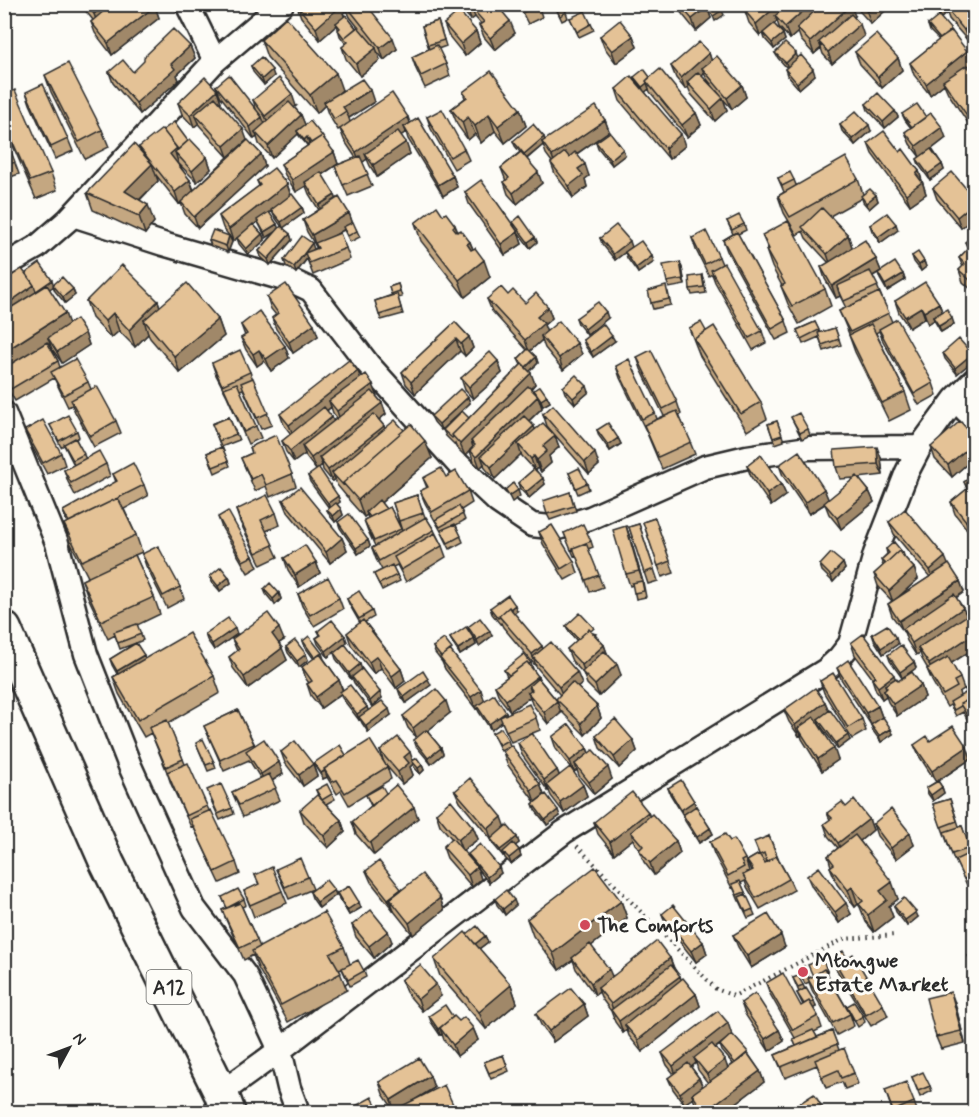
<svg xmlns="http://www.w3.org/2000/svg" width="979" height="1117" viewBox="0 0 979 1117" font-family="Mynerve,sans-serif">
<style>
.lines{fill:none;stroke-linecap:round;stroke-linejoin:round}
.minor-casing{stroke:#2b2b2b;stroke-width:27}
.trunk-casing{stroke:#2b2b2b;stroke-width:38}
.path{stroke:#2b2b2b;stroke-width:4;stroke-dasharray:1.5 4.5;stroke-linecap:butt}
.minor{stroke:#fdfcf7;stroke-width:22}
.trunk{stroke:#fdfcf7;stroke-width:33}
.wall{fill:#c4a781;stroke:#2b2b2b;stroke-width:1.5;fill-rule:evenodd}
.shaded-wall{fill:#a08869;stroke:#2b2b2b;stroke-width:1.5}
.building{fill:#e4c296;stroke:#2b2b2b;stroke-width:1.5}
.poi-dot{fill:#d1495b;stroke:#fdfcf7;stroke-width:2}
.labels{text-anchor:middle;stroke-width:6;stroke-linejoin:round;paint-order:stroke}
.shield{fill:#fdfcf7;stroke:#6a6a68;stroke-width:1.5}
.shield-label{font-size:20px;font-weight:bold;fill:#2b2b2b}
.poi-label{font-size:21px;font-weight:bold;fill:#2b2b2b;stroke:#fdfcf7;text-anchor:start}
</style>
<rect width="100%" height="100%" fill="#fdfcf7"/>
<filter id="ink" filterUnits="userSpaceOnUse"><feTurbulence type="fractalNoise" baseFrequency=".0167" numOctaves="2"/><feDisplacementMap in="SourceGraphic" scale="12" xChannelSelector="R" yChannelSelector="G"/><feConvolveMatrix kernelMatrix="1 2 1 2 8 2 1 2 1" color-interpolation-filters="sRGB"/></filter>
<g filter="url(#ink)">
<g class="lines">
<defs>
<path id="minor" d="M187 4 215 61
M79 217 163 244 294 282 311 290 368 364 458 464 498 502 532 525 558 528 590 518 705 467 747 457 808 448 920 447
M4 266 37 247 68 220 215 61 282 4
M955 399 974 419
M4 413 57 543 86 654 130 766 194 908 245 975 280 1050 289 1088 298 1112
M221 1093 280 1050 564 832 826 670 839 658 850 644 875 554 907 472 920 447 955 399 974 380"/>
<path id="trunk" d="M4 629 107 863 221 1093 228 1112"/>
</defs>
<use href="#minor" class="minor-casing"/>
<use href="#trunk" class="trunk-casing"/>
<path class="path" d="M577 846 716 989 734 996 844 939 896 935"/>
<use href="#minor" class="minor"/>
<use href="#trunk" class="trunk"/>
</g>
<path class="wall" d="M80 4H154L159 18 112 55 95 33 91 22 93 20Z
M366 4 397 49 384 60 376 50 380 60 360 76 346 59 342 47 346 44 340 36 337 25 320 40 301 17 297 6ZM347 10 350 17 358 27 356 28 345 16 343 13Z
M397 4H413L401 11Z
M460 4H496L515 33 495 50 484 37 479 25 481 24 475 17 471 20 461 9Z
M518 4H538L542 17 528 24Z
M554 4 566 12 568 18 562 21Z
M674 4H705L707 7 711 18 696 31Z
M853 4H886L887 9 871 24Z
M929 4H974L975 36 968 41 949 19 947 13 941 18Z
M745 11 855 16 854 17 864 36 832 64 823 54 821 48 814 54 801 40 798 32 790 39 779 27 777 21 774 24 783 34 785 40 774 49 765 39 763 33 760 36 749 23Z
M570 18 591 24 594 30 579 37Z
M438 21 446 46 438 49 446 64 450 76 425 88 416 69 412 57 429 49 422 26Z
M444 24 476 31 480 43 465 56 448 35Z
M928 25 972 63 967 66 974 75 975 74V123L970 126 948 93 944 84 930 95 914 75 910 63 939 40 930 31Z
M600 36H633L637 47 616 63 604 47Z
M261 40 342 90 339 93 374 102 349 118 350 122 410 124 453 176 457 187 443 196 408 139 406 132 401 135 410 154 377 177 370 166 367 159 362 162 372 186 348 196 335 166 356 158 344 140 340 129 338 130 328 114 325 105 317 113 267 57Z
M190 46 195 58 177 75 179 80 140 114 113 83 109 72H133Z
M855 52 898 58 902 70 882 88 860 64Z
M709 53 711 60 742 85 746 97 732 109 723 99 727 110 715 121 691 94 688 87 685 89 676 78 671 66ZM704 73 707 79 720 95 701 75Z
M775 53 797 58 815 75 799 89 787 75 785 69 787 68 778 58Z
M251 66 274 76 264 85 253 72Z
M45 75 102 130 109 147 85 159 51 92Z
M634 77H650L696 113 701 125 687 137 650 92 649 89 645 92 685 146 669 159 620 101 616 89 635 80Z
M216 86 256 109 253 100 296 106 294 107 301 115 305 125 334 152 338 164 322 175 336 199 349 213 352 222 357 231 360 237 350 242 344 230 338 233 346 248 350 259 313 275 307 259 296 273 286 266 284 260 317 248 307 232 303 220 319 210 309 194 306 186 296 192 285 175 281 164 310 144 309 143 307 145 300 137 298 134 272 158 259 144 257 137 254 139 221 97Z
M217 90 221 102 220 103 247 140 261 154 265 166 198 228 185 214 181 203 179 204 156 175 158 181 140 200 154 222 145 234 93 210 87 193 140 150 139 147 188 141 207 157 211 169 197 182 179 164 178 162 177 163 190 180 194 190 228 157 199 125V123L194 127 182 114 178 103Z
M26 92 68 139 73 151 55 159 30 104Z
M463 92 520 109 526 126 505 143 495 131 481 143 475 134 468 140 458 126 451 109 465 98Z
M4 95 51 173 57 190 36 199 4 125Z
M866 104 895 111 898 117 885 128 868 110Z
M902 114 926 117 946 138 932 149 942 164 944 170 930 180 919 165 917 159 920 157 910 144 905 132 911 128 905 120Z
M427 117 464 149 469 160 454 169 431 129Z
M605 120 609 131 577 154 589 176 585 179 587 187 573 198 555 174 551 163 552 162 546 154 543 145 527 159 542 183 517 204 508 194 504 182 506 181 501 168 520 152 515 146 513 141 545 140Z
M840 125 871 131 855 145 842 131Z
M4 134 19 174 5 179 4 176Z
M596 142 625 155 612 165 598 148Z
M868 143 900 152 919 171 926 194 910 205 872 154Z
M975 164V180L970 168Z
M778 178 794 180 796 185 858 179 863 194 876 195 878 201 869 209 863 202 862 198 830 216 848 235 852 247 846 252 876 259 881 271 873 276 892 322 933 383 937 395 919 405 883 341 879 331 876 333 905 392 911 410 889 421 855 352 849 335V334L844 322 839 311 846 308 840 296 836 298 825 279 821 267 829 263 806 238 803 231 797 235 784 213 778 196 784 192Z
M257 181 287 184 291 195 302 207 304 213 283 228 290 234 292 240 270 265 261 257 259 251 275 232 266 238 258 222 254 225 262 234 265 240 248 255 239 244 237 238 233 241 223 228 219 216 259 186ZM272 211 274 216 282 227 278 228 269 213Z
M933 188 975 199V217L961 228 937 199Z
M465 192 518 232 522 244 505 255 469 204Z
M443 215 455 225 458 232 470 242 473 249 490 277 465 297 421 241 415 223Z
M727 221 744 224 746 230 738 234 786 321 790 333 776 340 727 251 723 240 733 234Z
M513 222 535 237 537 242 530 248 515 228Z
M870 225 898 230 880 243 872 231Z
M762 235 825 289 831 306 799 324 788 304 781 286H782L772 267 766 250 768 249Z
M229 236 232 242 228 252 211 246 209 240Z
M975 237V291L974 292 963 282 959 270 963 267 959 258 968 249 965 242Z
M600 238 632 247 615 260 602 244Z
M692 238 719 257 722 264 762 331 766 343 753 350 715 282 712 274 709 276 696 250Z
M625 252 654 262 638 273 627 258Z
M912 256 924 261 926 267 921 271 914 262Z
M682 268 685 285 669 288 667 282Z
M878 273 903 274 905 280 887 291 880 279Z
M702 275 704 281 706 293 692 295 690 289Z
M4 281 54 285 75 295 65 303 55 291 53 286 49 289 69 324 85 333 89 345 62 363 52 349 50 344 48 345 58 361 60 367 88 382 91 389 116 421 121 433 94 447 75 412 72 405 68 407 54 378 15 401 4 383Z
M398 284 402 297 398 298 403 314 381 320 375 301 392 295 389 287Z
M668 292 671 305 653 309 651 303Z
M508 295 525 303 548 307 552 318 544 325 546 331 582 354 563 370 545 348 542 340 530 351 536 357 538 363 529 371 535 384 531 389 535 393 534 390 547 396 550 402 543 406 540 401 542 408 529 421 535 430 555 436 559 447 549 456 551 463 541 472 538 468 536 470 545 484 529 498 520 489 518 483 534 469 522 456 521 454 495 479 485 468 484 464 480 468 474 462 470 451 465 456 456 447 455 443 454 444 446 436 443 430 469 418 521 365 518 359 527 350 492 311 487 299Z
M267 297 318 336 293 353 276 329 272 318 276 315 271 309Z
M86 301H158L160 307 218 319 224 336 180 373 150 338 148 334 135 347 119 331 111 338 92 318Z
M895 301 939 303 942 312 954 324 941 332 934 320 928 324 925 318 909 328 899 313Z
M576 318H608L587 335 578 324Z
M455 322 469 337 473 348 465 356 460 351 415 394 406 384 402 372Z
M815 322 820 333 835 328 841 345 824 351 819 337 803 344 797 330Z
M241 325 285 346 289 358 271 371 264 361 257 366 246 350 241 338 245 336Z
M689 328 706 331 761 402 767 419 747 431 700 356Z
M583 340 615 341 593 357 585 346Z
M943 353 974 360 957 374 945 359Z
M637 357 677 402 681 414 679 415 695 454 662 469 646 431 620 378 616 366 655 413 657 419 664 416 641 369Z
M498 361 502 373 473 399 465 390 461 378Z
M212 363 250 372 272 425 261 429 243 389 240 390 261 438 248 444 227 396 216 375Z
M358 371 360 378 377 395 376 396 382 403 386 414 379 420 384 426 385 429 404 430 432 458 381 503 386 509 390 507 402 531 393 503 417 495 425 517 434 530 442 546 446 557 406 582 397 565 393 567 400 581 382 590 374 574 382 570 376 559 372 548 375 546 368 531 364 520 368 518 367 515 364 517 349 500 348 497H347L337 485 335 479 332 481 323 470 322 465 316 470 306 457 305 454 294 462 286 452 282 441 291 434 284 425 280 414ZM331 407 333 413 337 418 334 421 327 411Z
M563 387 589 392 575 404 565 393Z
M468 397 470 403 441 430 434 422 431 416Z
M543 414 599 465 589 474 547 426Z
M229 417 239 440 221 447 212 424Z
M791 417 808 429 810 435 802 439Z
M777 421 784 441 775 444 768 424Z
M50 425 77 431 79 437 76 439 86 459 106 464 110 476 75 495 68 482 64 470 74 465 64 445 61 447Z
M25 430 61 453 65 465 47 474 29 441Z
M597 430 618 438 621 444 610 451 599 436Z
M975 438V457L952 477 935 459 931 447Z
M222 447 230 466 215 473 207 453Z
M250 447 292 474 296 486 270 497 266 486 255 491 241 458 252 453Z
M881 458 883 475 858 478 869 491 874 502 841 529 829 514 825 504 809 514 783 476 779 465 824 489 828 500 855 478 840 479 836 467Z
M747 466 781 484 786 495 771 506 751 477Z
M569 473 587 483 589 489 578 494Z
M113 474 144 485 148 496 124 509 136 535 142 552 135 555 154 597 160 614 137 625 143 640 136 643 145 658 214 676 220 693 168 723 185 764 236 862 240 874 220 883 193 826 191 827 171 784 167 772 151 733 144 737 119 694 113 677 117 674 112 665 110 659 136 643 120 649 115 635 108 639 88 597 82 580 88 577 70 542 64 524 67 523 63 511 116 482Z
M975 474V530L970 533 955 514 951 502 967 489 964 482Z
M308 476 338 496 340 502 337 504 341 509 343 515 335 522 330 516 327 510 329 508 310 482Z
M446 477 468 491 472 503 461 510 465 520 456 525 463 542 450 549 442 533 425 503 420 491 427 488 423 478Z
M570 492 576 511 550 520 547 514Z
M283 500 342 538 347 550 330 563 288 512Z
M236 510 276 513 280 525 266 531 278 557 261 565 240 522Z
M218 517 253 556 258 567 248 573 222 528Z
M655 518 674 573 662 577 643 522Z
M338 522 368 540 370 546 358 554 340 528Z
M889 522 948 565 960 581 964 592 956 598 963 608 966 615 975 610V648L951 663 960 678 964 689 959 692 960 696 969 699 965 689 975 683V733L963 712 956 716 950 705 947 707 932 681 927 669H928L922 659 920 653 916 655 907 641 904 632 892 616 888 604 892 601 878 586 874 574 883 566 881 560 887 554 886 549 903 553 905 558 914 568 918 579 899 597 930 577 894 534Z
M639 524 658 581 648 584 629 527Z
M626 526 643 582 646 597 636 599 633 585 630 586 626 574Z
M539 532 574 561 578 573 565 580 543 544Z
M564 533 591 541 593 547 588 549 603 587 590 592 576 555 574 556Z
M142 554 180 587 184 599 167 608 146 566Z
M284 558 316 562 320 573 299 587 288 570Z
M843 563 845 569 833 582 822 571 820 565Z
M210 576 229 577 231 583 220 591 212 582Z
M264 589 279 593 281 599 275 605 266 594Z
M298 594 339 598 343 609 314 626 302 606Z
M347 599 372 611 374 617 365 622 401 669 405 681 396 688 381 668 374 674 351 645 347 633 360 623 349 604Z
M490 608 517 611 514 613 543 649 582 684 577 687 597 706 601 718 585 735 561 711V713L548 724 532 704 530 697 510 711 499 697 495 686 507 677 504 670 531 663 533 669 539 679 557 701 560 695 503 627 501 623 500 624 492 614Z
M566 626 596 634 595 635 604 645 607 653 621 675 599 696 587 684 583 673 572 661 567 649 577 641 569 632Z
M468 627 492 636 479 646 471 634 476 645 460 655 453 644 450 638 470 633Z
M318 631 345 636 347 642 328 657 318 644 316 638 320 635Z
M205 634H237L214 650 207 640Z
M872 634 898 644 883 654 874 640Z
M232 639 284 640 279 643 287 660 248 688 233 668 229 657 237 651Z
M303 641 322 653 324 659 339 680 343 690 367 707 368 711 391 715 368 732 362 723 360 719 359 720 342 698 341 694 321 708 311 696 307 684 309 683 306 679 302 667 314 659 305 647Z
M851 643 898 681 921 685 925 697 897 716 888 702 886 696 882 699 876 691 872 679H873L855 655Z
M286 647 306 654 308 660 299 667 288 653Z
M433 647 454 655 485 701 507 714 536 718 540 730 511 742 502 722 491 730 479 712 477 708 476 709 445 669 442 662 435 653Z
M334 653 362 669 382 698 372 707 354 683 352 678 351 679 336 659Z
M888 655 914 662 916 668 902 678 890 661Z
M837 668 878 706 882 717 871 725 841 679Z
M820 681 862 719 866 731 852 739 824 693Z
M431 685 406 703 400 695 398 689Z
M825 702 829 711 850 740 838 749 820 725 819 722 817 723 838 760 822 771 802 739 801 735 799 736 789 722 784 710Z
M238 710 255 745 279 762 283 774 272 781 280 800 243 817 232 792 261 779 249 760 224 771 209 737 204 726Z
M450 713 427 731 441 748 443 754 431 764 416 746 414 740 417 738 408 728 403 716Z
M871 725 893 734 881 742 873 731Z
M492 733 508 740 510 746 501 751Z
M596 736 633 740 637 751 619 768 600 748Z
M552 737 587 748 589 753 612 779 594 794 579 776 577 770 574 772 556 749Z
M930 741 971 759 938 781 942 787 944 793 933 801 928 794 926 788 936 782 919 756 914 745Z
M196 743 214 762 216 768 208 771Z
M518 743 557 770 559 775 583 785 587 796 564 813 551 796 549 791H548L522 755Z
M380 751 413 761 422 765 424 770 420 774 414 767 413 764 410 767 413 775 402 784 384 763Z
M281 752 317 776 303 786 285 763Z
M503 752 540 784 544 795 560 816 547 825 535 810 533 804 535 802 507 764Z
M314 763 387 767 391 779 349 805 341 791 337 794 327 777 323 779 316 768Z
M668 788 694 801 696 807 710 828 713 834 699 843 685 821 683 815 670 794Z
M316 790 332 794 335 799 326 804 341 820 345 832 328 848 304 822 300 810 319 798Z
M455 791 505 826 517 837 519 843 515 846 519 850 521 856 511 864 505 858 504 855 503 856 493 844 491 839 460 802Z
M386 793 418 818 374 855 356 834 352 822 371 806 366 795Z
M209 796 232 808 234 814 220 820Z
M950 799 959 826H962L971 853 975 857V882L967 885 955 860 961 858 954 860 933 804Z
M846 807 869 819 873 830 860 841 898 899 889 906 893 917 874 932 866 922 860 907 858 904 855 907 837 884 830 867 831 866 828 856 838 848 828 836 824 824 830 820 827 813Z
M648 812 649 816 676 841 680 853 654 875 644 862 639 850 640 849 635 844 633 839 614 854 598 834 594 822Z
M436 813 473 827 478 839 463 851 470 859 468 854 501 873 489 883 477 868 481 879 472 887 447 858 443 847 452 839 440 825Z
M873 824 910 833 914 845 896 859 877 836Z
M769 836 780 862 789 879 794 890 760 909 747 887 745 881 741 883 755 915 748 918 740 901H739L733 887 732 888 714 854 710 842 730 841 745 859 749 871 746 872 747 873 751 871 747 861 759 854Z
M276 869 308 877 313 889 289 899Z
M366 871 401 889V890L440 898 444 910 413 935 371 882Z
M255 875 282 891 287 903 254 917 244 891 259 885Z
M807 876 851 914 839 923 812 887Z
M334 890 336 895 319 908 312 898 310 892Z
M337 893 361 908 349 915 339 899Z
M222 897 244 899 246 905 242 907 260 947H344L350 964 364 971 366 977 350 986 342 969 339 970 347 990 288 1022 258 968 253 955 244 960 227 922 222 910 227 908Z
M495 899 516 905 505 915 497 905Z
M621 901 627 918 591 946 612 976 670 958 674 968 681 980 696 994 700 1006 642 1052 629 1036 627 1030 623 1033 615 1022 611 1011 602 999 599 992 595 995 576 969 573 960 559 970 533 936 527 919Z
M894 906 918 917 907 926 896 912Z
M662 914 703 942 707 954 696 962 666 925Z
M352 925 392 942 374 958 356 937Z
M467 934 485 936 488 942 479 949 511 985 517 1003 486 1029 440 976 434 959Z
M733 935 785 947 751 968 738 947Z
M832 957 883 1005 888 1016 871 1026 836 969Z
M804 966 809 978 827 971 829 977 850 1014 854 1026 837 1035 812 990 809 982 805 984 798 969Z
M793 978 803 985 805 989 814 1001 816 1007 813 1008 818 1016 822 1028 814 1032 817 1037 832 1031 839 1050 854 1073 858 1084 845 1089 842 1082 826 1088 817 1065 785 1078 775 1055 796 1046 793 1039 795 1038 770 994 766 983 801 1006 803 1005 797 993 799 992Z
M401 980 441 996 422 1011 406 992Z
M741 1003 779 1030 784 1041 769 1051 745 1014Z
M955 1003 965 1043 941 1049 936 1037Z
M584 1004 588 1016 553 1042 541 1025 536 1014Z
M847 1006 863 1016 865 1022 858 1027 849 1012Z
M429 1016 453 1017 459 1021 473 1028 478 1040 457 1056 444 1040 442 1034 440 1035 431 1022Z
M732 1035 749 1055 760 1071 764 1082 723 1113H701L696 1106 693 1098 684 1104 673 1089 668 1078 674 1074 667 1065 662 1053ZM726 1040 720 1045 722 1051 733 1064 728 1068 716 1048ZM696 1063 698 1070 708 1083 703 1087 699 1078 691 1067Z
M503 1055 509 1071 491 1079 484 1062Z
M430 1076 434 1088 414 1100 456 1111 457 1113H391L394 1110 383 1094 379 1082Z
M912 1077 930 1086 932 1091 920 1097Z
M885 1090 914 1102 918 1113H893Z"/>
<path class="shaded-wall" d="M105 4H116L98 26 94 14Z
M339 4H353L346 5 347 10 343 13 345 18 336 23 337 25 320 40 316 28Z
M779 4H797L775 16 777 21 760 36 756 24Z
M811 4H828L797 28 798 32 790 39 785 27Z
M876 4H886L887 9 871 24 867 12Z
M939 4H953L945 7 947 13 941 18 937 7Z
M851 5 855 16 822 46 819 42 821 48 814 54 810 42Z
M155 6 159 18 112 55 108 43Z
M470 6 475 17 471 20 467 9Z
M707 7 711 18 696 31 692 19Z
M722 10 724 15 715 21 713 16Z
M975 20V36L968 41 964 30Z
M510 21 515 33 495 50 490 38Z
M860 24 864 36 832 64 828 52Z
M476 31 480 43 465 56 461 44Z
M783 34 785 40 774 49 772 43Z
M633 36 637 47 616 63 612 51Z
M393 38 397 49 384 60 380 48Z
M190 46 195 58 177 75 179 80 140 114 136 103 171 64Z
M376 48 380 60 360 76 356 64Z
M967 51 972 63 945 84 943 81 944 84 930 95 926 84Z
M709 53 713 65 702 68 704 73 690 86 687 82 688 87 685 89 681 78Z
M796 53 798 59 788 69 786 63Z
M898 58 902 70 882 88 878 77Z
M813 69 815 75 799 89 797 83Z
M272 70 274 76 264 85 262 79Z
M336 73 342 90 326 105 324 102 325 105 317 113 310 95Z
M647 83 649 89 644 93 642 87Z
M742 85 746 97 732 109 727 98Z
M217 90 221 102 201 120 195 114 199 123 194 127 190 115Z
M370 90 374 102 349 118 343 107Z
M292 94 296 106 270 128 265 116Z
M723 98 727 110 715 121 711 109Z
M975 108V123L970 126 966 114Z
M520 109 526 126 505 143 498 126Z
M895 111 898 117 885 128 883 122Z
M696 113 701 125 687 137 682 125Z
M489 114 495 131 481 143 475 126Z
M301 115 306 127 297 131 298 134 272 158 268 146Z
M262 117 267 129 255 132 257 137 254 139 250 127Z
M408 117 412 128 404 127 406 132 368 158 365 154 367 159 360 164 356 152Z
M468 117 475 134 468 140 462 122Z
M605 120 609 131 556 168 552 156Z
M869 125 871 131 855 145 852 139Z
M942 127 946 138 920 158 916 146Z
M243 129 247 140 228 157 224 146Z
M681 134 685 146 669 159 665 148Z
M307 137 309 143 307 145 304 140Z
M544 137 546 143 542 142 543 145 526 159 524 154Z
M406 142 410 154 377 177 373 165Z
M177 148 181 159 175 152 178 162 174 166 170 154Z
M623 149 625 155 612 165 610 160Z
M334 152 338 164 306 185 305 182 306 186 296 192 292 180Z
M261 154 265 166 198 228 194 217Z
M207 157 211 169 197 182 192 171Z
M152 164 158 181 131 208 125 191Z
M585 164 589 176 585 179 587 187 573 198 569 186 578 169Z
M942 164 944 170 930 180 928 174Z
M919 171 926 194 910 205 906 194 916 174Z
M538 172 542 183 517 204 513 193Z
M453 176 457 187 443 196 438 185Z
M190 180 194 192 179 204 175 192Z
M287 184 291 196 233 241 229 229Z
M335 195 339 206 323 217 319 205Z
M876 195 878 201 869 209 866 203Z
M975 202V217L961 228 957 217Z
M148 205 154 222 145 234 139 216Z
M302 207 304 213 283 228 281 222Z
M349 213 353 224 316 247 312 235Z
M277 224 279 230 266 238 264 232Z
M896 224 898 230 880 243 878 237Z
M518 232 522 244 505 255 501 244Z
M262 234 265 240 248 255 246 249Z
M290 234 292 240 270 265 268 259Z
M848 235 852 247 831 266 827 254Z
M229 236 232 242 228 252 226 246Z
M535 237 537 242 530 248 528 242Z
M630 241 632 247 615 260 613 254Z
M470 242 477 259 467 244Z
M312 243 314 249 296 273 294 267Z
M652 256 654 262 638 273 636 268Z
M876 259 881 271 841 295 837 286 840 296 836 298 832 286Z
M484 260 490 277 465 297 459 280Z
M924 261 926 267 921 271 919 265Z
M680 262 682 268 685 285 683 279Z
M903 274 905 280 887 291 885 285Z
M975 275V291L974 292 970 280Z
M52 280 54 286 38 297 36 291Z
M34 285 38 297 4 321V306Z
M73 289 75 295 65 303 63 297Z
M158 301 164 319 144 320 148 334 135 347 129 330Z
M939 303 943 314 933 317 934 320 928 324 924 312Z
M548 307 552 318 544 325 548 335 541 336 542 340 529 352 525 340 537 317Z
M921 307 925 318 909 328 905 317Z
M606 312 608 318 587 335 585 329Z
M65 313 71 330 48 338 50 344 4 373V352Z
M113 313 119 331 111 338 105 321Z
M952 318 954 324 941 332 939 326Z
M218 319 224 336 180 373 174 356Z
M314 324 318 336 293 353 289 342Z
M85 333 89 345 62 363 57 352Z
M612 336 615 341 593 357 591 352Z
M469 337 473 348 465 356 461 344Z
M456 339 460 351 415 394 411 382Z
M577 343 582 354 563 370 559 358Z
M285 346 289 358 271 371 266 359Z
M259 350 264 361 257 366 253 354Z
M972 354 974 360 957 374 955 368Z
M536 357 538 363 528 373 526 367Z
M498 361 502 373 473 399 469 387Z
M358 371 362 383 329 401 331 407 294 437 289 425Z
M531 373 535 384 475 445 471 441 473 447 465 456 460 444Z
M373 384 377 395 341 423 337 411Z
M587 386 589 392 575 404 573 398Z
M538 396 542 408 486 462 481 456 484 464 480 468 476 457Z
M547 396 550 402 543 406 541 400Z
M468 397 470 403 441 430 439 424Z
M382 403 386 414 323 464 319 458 322 465 316 470 311 458Z
M332 417 336 428 302 446 305 454 294 462 290 451Z
M384 426 388 437 332 473 335 479 332 481 328 470Z
M534 426 538 438 518 444 521 454 495 479 491 467Z
M555 436 559 447 549 456 551 463 541 472 537 460 543 446Z
M618 438 621 444 610 451 608 445Z
M425 441 432 458 368 514 366 512 367 515 364 517 358 500Z
M975 442V457L952 477 948 465Z
M877 447 881 458 883 475 878 464Z
M595 453 599 465 589 474 585 462Z
M534 456 538 468 535 471 531 459Z
M543 478 545 484 529 498 526 492Z
M781 484 786 495 771 506 767 494Z
M824 489 829 501 809 514 805 503Z
M518 490 520 496 512 502 509 496Z
M869 491 874 502 841 529 837 518Z
M338 496 340 502 330 509 328 503Z
M341 509 343 515 335 522 333 516Z
M975 515V530L970 533 966 521Z
M626 526 630 537 643 582 639 571Z
M342 538 347 550 330 563 326 552Z
M368 540 370 546 358 554 356 548Z
M945 557 950 569 934 582 930 570Z
M316 562 320 573 299 587 295 575Z
M843 563 845 569 833 582 831 576Z
M914 568 918 579 893 602 889 591Z
M229 577 231 583 220 591 218 586Z
M960 581 964 592 904 632 903 629V632L899 621Z
M279 593 281 599 275 605 273 599Z
M515 605 517 611 503 621 500 617Z
M963 608 968 619 918 648 920 653 916 655 912 643Z
M235 628 237 634 214 650 212 644Z
M279 628 284 640 276 645 272 634Z
M490 631 492 636 479 646 477 640Z
M975 633V648L933 675 929 664Z
M345 636 347 642 328 657 326 651Z
M896 638 898 644 883 654 881 648Z
M474 639 476 645 460 655 458 649Z
M604 645 608 656 586 677 582 665Z
M542 646 546 658 533 657 536 666 532 654Z
M282 648 287 660 248 688 244 677Z
M306 654 308 660 299 667 297 661Z
M144 655 146 661 119 677 117 671Z
M377 656 381 668 374 674 369 662Z
M914 662 916 668 902 678 900 672Z
M360 664 362 670 351 679 349 673Z
M617 664 621 675 599 696 595 685Z
M401 669 405 681 396 688 392 676Z
M577 672 582 684 564 699 559 687Z
M894 675 898 686 885 685 888 694 884 691 886 696 882 699 878 687Z
M538 676 542 688 529 686 532 695 528 693 530 697 510 711 506 700Z
M428 679 431 685 406 703 404 697Z
M339 680 343 692 321 708 316 697Z
M921 685 925 697 897 716 893 704Z
M481 690 485 702 476 709 471 697Z
M380 692 382 698 372 707 370 701Z
M446 701 450 713 417 739 413 728Z
M557 701 561 713 548 724 544 712Z
M825 702 830 714 818 719 819 722 802 734 798 728 801 735 799 736 795 725Z
M597 706 601 718 585 735 581 723Z
M878 706 882 717 871 725 866 713Z
M367 707 369 713 359 720 357 714Z
M389 709 391 715 368 732 366 726Z
M506 712 508 717 491 730 489 724Z
M891 729 893 734 881 742 879 736Z
M848 735 850 740 838 749 836 743Z
M633 740 637 751 619 768 614 757Z
M967 747 971 759 936 782 932 771Z
M441 748 443 754 431 764 428 758Z
M587 748 591 759 575 764 577 770 574 772 570 761Z
M834 748 838 760 822 771 818 759Z
M410 752 414 764 412 761 413 764 410 767 413 775 402 784 398 772 404 757Z
M279 762 283 774 265 785 261 774Z
M313 764 317 776 303 786 299 775Z
M422 765 424 770 420 774 418 768Z
M608 767 612 779 594 794 589 782Z
M557 770 562 782 547 785 549 791H548L544 780Z
M325 771 327 777 323 779 321 773Z
M540 784 544 795 535 802 531 790Z
M583 785 587 796 564 813 560 802Z
M942 787 944 793 933 801 931 795Z
M694 801 696 807 683 815 681 810Z
M414 807 418 818 374 855 370 843Z
M558 810 560 816 547 825 545 820Z
M648 812 652 824 631 832 633 839 614 854 610 842Z
M502 817 506 828 492 841 488 829Z
M869 819 873 830 843 855 838 843Z
M341 820 345 832 328 848 324 836Z
M473 827 478 839 462 851 458 840Z
M710 828 713 834 699 843 697 837Z
M910 833 914 845 896 859 891 848Z
M517 837 519 843 505 854 503 852 504 855 503 856 500 850Z
M676 841 680 853 654 875 650 863Z
M519 850 521 856 511 864 509 858Z
M477 867 481 879 472 887 468 875Z
M499 867 501 873 489 883 487 877Z
M892 882 898 899 889 906 893 917 874 932 868 915 880 891Z
M852 887 858 904 855 907 848 890Z
M401 889 405 901 390 899 394 910H393L388 899Z
M334 890 336 895 319 908 317 902Z
M440 898 444 910 413 935 409 923Z
M514 900 516 905 505 915 503 909Z
M621 901 627 918 573 960 572 958 573 960 559 970 553 953Z
M359 902 361 908 349 915 347 910Z
M846 903 851 914 839 923 835 912Z
M916 912 918 917 907 926 905 920Z
M388 931 392 942 374 958 369 946Z
M781 935 785 947 751 968 747 956Z
M485 936 488 942 476 951 474 945Z
M703 942 707 954 696 962 691 951Z
M670 958 674 969 615 1016 611 1004Z
M609 969 614 981 598 988 599 992 595 995 591 983Z
M680 976 684 988 625 1025 627 1030 623 1033 619 1021Z
M436 984 441 996 422 1011 418 999Z
M511 985 517 1003 486 1029 479 1012Z
M951 992 955 1003 965 1043 961 1031Z
M696 994 700 1006 642 1052 638 1040Z
M814 1001 816 1007 807 1012 805 1006Z
M584 1004 588 1016 553 1042 549 1031Z
M728 1023 732 1035 697 1062 694 1058 696 1063 677 1078 673 1066Z
M440 1028 442 1034 440 1035 438 1029Z
M473 1028 478 1040 457 1056 453 1045Z
M779 1030 784 1041 769 1051 765 1039Z
M725 1060 729 1072 711 1086 707 1074Z
M760 1071 764 1082 723 1113H704V1112Z
M430 1076 434 1088 395 1112 391 1100Z
M699 1078 704 1090 692 1094 693 1098 684 1104 680 1093Z"/>
<path class="building" d="M85 4H105L94 14Z
M112 4H154L155 6 108 43 91 22Z
M298 4H340L341 6 316 28 297 6Z
M347 4H366L393 38 380 48 346 5Z
M463 4H496L510 21 490 38 479 25 484 22 470 6 467 9Z
M520 4H538V5L524 12Z
M554 4H562L566 12 560 16Z
M679 4H705L707 7 692 19Z
M716 4H719L722 10 713 16 708 9Z
M753 4H779L756 24 745 11Z
M788 4H811L785 27 775 16Z
M822 4 851 5 810 42 797 28Z
M860 4H876L867 12Z
M948 4H974L975 20 964 30 945 7Z
M459 11 476 31 461 44 444 24Z
M585 11 591 24 577 32 570 18Z
M851 14 860 24 828 52 819 42Z
M346 15 356 28 344 38 338 30 340 28 336 23Z
M939 16 952 31 940 39 928 25Z
M286 17 336 73 310 95 261 40Z
M620 20 633 36 612 51 600 36Z
M438 21 444 40 428 45 422 26Z
M774 24 783 34 772 43 763 33Z
M358 27 376 48 356 64 342 47 348 42 344 38Z
M173 29 190 46 171 64 175 69 136 103 109 72 123 60 133 72 144 61V57Z
M951 30 967 51 926 84 910 63Z
M876 34 898 58 878 77 855 52Z
M699 42 709 53 681 78 671 66Z
M785 43 796 53 786 63 775 53Z
M437 45 446 64 421 76 412 57Z
M801 55 813 69 797 83 785 69Z
M717 56 742 85 727 98 702 68Z
M261 57 272 70 262 79 251 66Z
M68 63 102 130 79 142 45 75Z
M967 65 974 75 975 74V108L966 114 943 81Z
M644 69 650 77 646 81 647 83 642 87 634 77Z
M660 69 696 113 682 125 646 81Z
M491 71 520 109 498 126 489 114 475 126 468 117 462 122 451 109 467 97 463 92Z
M698 72 723 98 711 109 687 82Z
M229 75 262 117 250 127 216 86Z
M631 76 681 134 665 148 616 89Z
M205 77 217 90 190 115 178 103Z
M279 78 292 94 265 116 253 100Z
M362 79 370 90 343 107 346 111 334 119 324 102Z
M43 84 68 139 51 147 26 92Z
M15 90 51 173 30 181 4 122V95Z
M392 93 408 117 356 152 340 129Z
M878 93 895 111 883 122 866 104Z
M215 97 243 129 224 146 195 114Z
M289 102 301 115 268 146 255 132Z
M917 104 926 117 912 127 902 114Z
M596 106 605 120 552 156 542 142Z
M442 109 464 149 450 157 427 117Z
M856 111 869 125 852 139 840 125Z
M931 113 942 127 916 146 905 132Z
M418 118 453 176 438 185 404 127Z
M310 121 323 137 322 136 311 143 307 137 304 140 297 131Z
M174 122 188 141 178 150 163 130Z
M533 124 544 137 524 154 513 141Z
M162 129 177 148 170 154 190 180 175 192 139 147Z
M398 131 406 142 373 165 365 154Z
M884 131 900 152 903 149 919 171 916 174 922 182 906 194 868 143Z
M610 132 623 149 610 160 596 142Z
M4 134 15 162 4 166Z
M322 136 334 152 292 180 281 164Z
M190 139 207 157 192 171 175 152Z
M248 140 261 154 194 217 181 202Z
M134 144 152 164 125 191 148 205 139 216 87 193Z
M931 149 942 164 928 174 917 159Z
M521 152 538 172 513 193 504 182 509 178 501 168Z
M565 152 569 157 575 152 585 164 578 169 583 175 569 186 551 163Z
M360 156 368 174 343 185 335 166Z
M846 157 858 179 790 217 778 196Z
M975 164V174L970 168Z
M274 168 287 184 229 229 219 216 260 185 257 181Z
M321 172 335 195 319 205 305 182Z
M790 172 794 180 782 186 778 178Z
M952 172 975 199V202L957 217 933 188Z
M481 180 518 232 501 244 465 192Z
M870 189 876 195 866 203 861 196Z
M292 194 302 207 281 222 271 210Z
M339 197 349 213 312 235 303 220Z
M437 206 443 215 446 213 455 225 453 227 457 232 461 230 470 242 467 244 471 250 475 248 484 260 459 280 415 223Z
M822 208 848 235 827 254 802 227Z
M269 212 277 224 264 232 257 220Z
M887 213 896 224 878 237 870 225Z
M739 215 744 224 732 230 727 221Z
M520 216 535 237 528 242 513 222Z
M788 221 825 289 792 306 781 286 785 284 766 250 769 249 762 235Z
M353 222 357 231 348 236 343 227Z
M253 224 262 234 246 249 237 238Z
M616 225 630 241 613 254 600 238Z
M281 226 290 234 268 259 259 251Z
M213 230 229 236 226 246 209 240Z
M706 231 719 257 705 264 692 238Z
M737 232 786 321 772 329 723 240Z
M340 233 346 248 309 263 305 253 318 248 315 243Z
M973 235 975 237V241L969 247 965 242Z
M302 236 312 243 294 267 284 260Z
M865 240 876 259 832 286 821 267Z
M641 241 652 256 636 268 625 252Z
M975 241V275L970 280 959 270 965 264 959 258Z
M918 252 924 261 919 265 912 256Z
M680 262 683 279 667 282 663 265Z
M895 262 903 274 885 285 878 273Z
M40 263 52 280 36 291 34 285 26 273Z
M724 263 762 331 749 338 711 270Z
M122 265 158 301 129 330 113 313 105 321 86 301Z
M22 269 34 285 4 306V281Z
M870 271 878 286 844 301 837 286Z
M702 275 704 287 690 289 689 277Z
M62 277 73 289 63 297 53 285Z
M925 282 939 303 924 312 921 307 905 317 895 301Z
M187 283 218 319 174 356 144 320Z
M286 284 314 324 289 342 272 318 278 313 267 297Z
M398 284 400 291 391 294 389 287Z
M47 285 65 313 4 352V312Z
M666 286 669 299 651 303 648 291Z
M501 287 508 295 513 290 525 303 536 293 548 307 537 317 544 323 525 340 487 299Z
M879 292 889 313 850 332 839 311Z
M397 294 401 308 379 315 375 301Z
M598 302 606 312 585 329 576 318Z
M947 309 952 318 939 326 933 317Z
M259 311 285 346 266 359 259 350 253 354 241 338 247 334 241 325Z
M76 319 85 333 57 352 48 338Z
M897 319 933 383 914 394 879 329Z
M559 321 577 343 559 358 541 336Z
M455 322 469 337 461 344 456 339 411 382 402 372Z
M701 322 706 331 694 339 689 328Z
M815 322 819 330 801 339 797 330Z
M603 324 612 336 591 352 583 340Z
M871 324 905 392 882 403 849 335Z
M714 326 761 402 741 414 694 339Z
M835 328 839 339 822 345 818 333Z
M959 339 972 354 955 368 943 353Z
M47 342 58 361 11 389 4 379V368Z
M528 349 536 357 526 367 518 359Z
M240 350 250 372 222 385 212 363Z
M651 350 677 402 663 409 637 357Z
M490 352 498 361 469 387 461 378Z
M75 359 88 382 64 395 51 372Z
M629 359 655 413 642 419 616 366Z
M349 360 358 371 289 425 280 414Z
M522 364 531 373 460 444 452 435Z
M366 374 373 384 337 411 329 401Z
M576 375 587 386 573 398 563 387Z
M253 378 268 413 257 418 241 383Z
M237 383 256 426 244 432 224 388Z
M97 386 116 421 90 436 71 400Z
M528 386 538 396 476 457 470 450 475 445 471 441Z
M540 386 547 396 541 400 534 390Z
M460 389 468 397 439 424 431 416Z
M372 391 382 403 311 458 302 446Z
M553 405 595 453 585 462 543 414Z
M324 407 332 417 290 451 282 441Z
M462 411 469 418 452 435 453 437 452 438 443 430Z
M677 411 691 442 658 457 644 425Z
M799 413 808 429 800 433 791 417Z
M374 414 384 426 328 470 319 458Z
M68 415 77 431 59 441 50 425Z
M524 416 534 426 491 467 481 456Z
M229 417 236 434 219 441 212 424Z
M43 420 61 453 43 463 25 430Z
M395 420 404 430 343 483 344 484 343 485 332 473Z
M777 421 782 435 773 438 768 424Z
M960 421 975 438V442L948 465 931 447Z
M543 423 555 436 543 446 547 451 537 460 534 456 531 459 518 444Z
M608 423 618 438 608 445 597 430Z
M411 424 425 441 358 500 343 483Z
M276 435 292 474 266 485 261 474 251 479 241 458 252 453 250 447Z
M75 438 84 454 73 460 64 444Z
M222 447 228 461 213 467 207 453Z
M877 447 878 464 836 467 834 450Z
M99 451 106 464 71 483 64 470Z
M799 451 824 489 805 503 779 465Z
M761 455 781 484 767 494 747 466Z
M133 463 144 485 118 498 69 522 63 511 117 481 113 474Z
M319 468 338 496 328 503 308 476Z
M441 468 446 477 456 471 468 491 432 512 420 491 428 487 423 478Z
M579 468 587 483 576 488 569 473Z
M534 469 543 478 526 492 518 483Z
M975 474V515L966 521 951 502 968 488 964 482Z
M857 476 869 491 837 518 824 503Z
M513 483 518 490 509 496 505 490Z
M300 487 342 538 326 552 283 500Z
M570 492 574 506 547 514 543 501Z
M267 495 276 513 261 520 273 545 256 553 236 510Z
M417 495 423 513 399 521 393 503Z
M118 498 136 535 82 561 64 524Z
M379 500 386 509 370 517 366 512Z
M336 503 341 509 333 516 327 510Z
M459 506 463 514 440 527 435 520Z
M390 507 401 529 374 541 364 520Z
M905 509 945 557 930 570 889 522Z
M228 511 253 556 243 561 218 517Z
M349 514 368 540 356 548 338 522Z
M426 517 434 530 379 561 372 548Z
M655 518 670 561 658 566 643 522Z
M455 524 461 536 448 543 441 530Z
M583 524 591 541 573 548 574 549 571 550 564 533Z
M639 524 654 569 644 573 629 527Z
M552 525 574 561 561 569 539 532Z
M626 526 639 571 626 574 613 530Z
M435 533 442 546 401 570 394 557Z
M894 542 903 553 901 554 899 551 885 564 881 560 889 553 886 549Z
M586 543 599 575 586 580 573 548Z
M305 545 316 562 295 575 284 558Z
M158 546 180 587 163 596 142 554Z
M899 551 914 568 889 591 874 574Z
M831 553 843 563 831 576 820 565Z
M135 555 154 597 101 621 82 580Z
M949 564 960 581 899 621 888 604Z
M392 565 397 575 379 584 374 574Z
M221 567 229 577 218 586 210 576Z
M328 577 339 598 310 615 298 594Z
M642 581 644 591 634 593 632 583Z
M270 583 279 593 273 599 264 589Z
M359 591 372 611 359 619 347 599Z
M954 594 963 608 912 643 903 629Z
M508 595 515 605 510 609 509 607 499 616 500 617 498 618 490 608Z
M509 607 542 646 532 654 499 616Z
M975 610V633L929 664 918 648Z
M268 613 279 628 272 634 282 648 244 677 229 657 239 649 232 639Z
M580 613 594 628 591 631 589 629 578 639 566 626Z
M228 618 235 628 212 644 205 634Z
M480 618 490 631 477 640 468 627Z
M332 620 345 636 326 651 316 638 321 635 318 631Z
M363 620 401 669 392 676 377 656 369 662 347 633Z
M137 624 141 634 118 643 114 632Z
M887 625 896 638 881 648 872 634Z
M466 627 474 639 458 649 450 638Z
M589 629 604 645 582 665 567 649Z
M189 633 214 676 138 720 113 677Z
M863 634 894 675 878 687 872 679 876 677 851 643Z
M309 636 322 653 315 658 303 641Z
M444 639 452 649 441 657 433 647Z
M295 640 306 654 297 661 286 647Z
M551 642 577 672 559 687 533 657Z
M136 643 144 655 117 671 110 659Z
M345 644 360 664 349 673 334 653Z
M901 645 914 662 900 672 888 655Z
M450 650 481 690 471 697 440 658Z
M604 651 617 664 595 685 582 672Z
M320 654 339 680 316 697 307 684 312 681 302 667Z
M524 654 531 663 529 664 527 662 509 675 504 670Z
M948 657 960 678 954 681 957 687 943 695 927 669Z
M848 660 878 706 866 713 837 668Z
M975 660V671L970 663Z
M527 662 538 676 506 700 495 686Z
M362 669 380 692 370 701 352 677Z
M423 671 428 679 404 697 398 689Z
M912 672 921 685 893 704 884 691 887 688 885 685 896 678 898 681Z
M833 673 862 719 848 728 820 681Z
M538 678 557 701 544 712 528 693 532 690 529 686Z
M572 682 597 706 581 723 556 699Z
M975 683V696L970 699 965 689Z
M350 685 367 707 357 714 340 692Z
M815 688 825 702 795 725 784 710Z
M436 689 446 701 413 728 403 716Z
M965 693 969 700 960 704 961 706 954 710 950 702Z
M494 694 506 712 489 724 477 706Z
M975 696V728L960 704Z
M382 701 389 709 366 726 359 717Z
M529 704 536 718 506 731 500 717Z
M238 710 254 744 220 760 204 726Z
M830 710 848 735 836 743 818 719Z
M814 717 834 748 818 759 798 728Z
M883 717 891 729 879 736 871 725Z
M615 719 633 740 614 757 596 736Z
M167 720 183 759 166 767 149 728Z
M569 724 587 748 570 761 552 737Z
M953 726 967 747 932 771 914 745 927 736 930 741Z
M501 728 508 740 499 745 492 733Z
M426 730 441 748 428 758 414 740Z
M532 733 557 770 544 780 518 743Z
M398 737 410 752 404 757 409 763 398 772 380 751Z
M203 739 214 762 206 765 196 743Z
M264 739 279 762 261 774 246 751Z
M370 740 387 767 345 793 337 780 332 782 324 769Z
M295 741 313 764 299 775 281 752Z
M340 745 346 755 324 769 325 770 321 773 314 763Z
M511 745 540 784 531 790 503 752Z
M593 750 608 767 589 782 575 764Z
M417 758 422 765 418 768 412 761Z
M188 763 207 806 186 816 167 772Z
M570 767 583 785 560 802 547 785Z
M269 774 276 788 239 805 232 792Z
M470 778 502 817 488 829 455 791Z
M681 780 694 801 681 810 668 788Z
M938 781 942 787 931 795 926 788Z
M221 784 232 808 218 814 207 790Z
M327 784 332 794 322 800 316 790Z
M396 785 414 807 370 843 352 822Z
M382 786 386 793 372 806 366 795Z
M632 792 648 812 610 842 594 822Z
M546 794 558 810 545 820 533 804Z
M317 795 341 820 324 836 300 810Z
M950 799 957 821 941 827 933 804Z
M451 800 473 827 458 840 436 813Z
M854 800 869 819 838 843 824 824 832 818 827 813 842 802 846 807Z
M696 806 710 828 697 837 683 815Z
M891 809 910 833 891 848 873 824Z
M211 810 236 862 215 872 190 819Z
M652 814 676 841 650 863 639 850 643 846 631 832Z
M507 825 517 837 500 850 491 839Z
M962 826 970 848 952 854 944 832Z
M725 834 730 841 734 839 745 859 741 861 744 867 728 876 710 842Z
M855 835 892 882 880 891 887 900 868 915 859 904 863 901 852 887 848 890 830 867 834 864 828 856Z
M769 836 778 858 776 856 767 862 764 853 760 855 759 854 754 842Z
M452 838 477 867 468 875 443 847Z
M513 843 519 850 509 858 503 852Z
M480 844 499 867 487 877 468 854Z
M972 852 975 857V875L964 879 955 860Z
M759 854 765 863 776 856 789 879 756 898 743 875 753 870 747 861Z
M300 858 308 877 285 887 276 869Z
M379 861 401 889 388 899 366 871Z
M272 867 282 891 250 905 244 891 259 884 255 875Z
M595 867 621 901 553 953 527 919Z
M819 867 846 903 835 912 807 876Z
M422 874 440 898 409 923 390 899Z
M326 880 334 890 317 902 310 892Z
M740 881 745 892 737 895 732 884Z
M349 886 359 902 347 910 337 893Z
M238 889 244 899 227 908 222 897Z
M506 890 514 900 503 909 495 899Z
M746 894 753 909 746 912 739 897Z
M904 898 916 912 905 920 894 906Z
M240 903 257 940 240 948 222 910Z
M673 905 703 942 691 951 662 914Z
M371 910 388 931 369 946 352 925Z
M324 912 344 947 330 954 341 973 281 1005 252 951Z
M768 914 781 935 747 956 733 935Z
M477 926 485 936 475 944 467 934Z
M465 932 511 985 479 1012 434 959Z
M657 941 670 958 611 1004 598 988Z
M590 944 609 969 591 983 572 958Z
M843 951 847 958 853 954 883 1005 866 1015 832 957Z
M975 953V968H974L968 956Z
M823 959 827 971H826L824 969 813 976 808 965Z
M358 960 364 971 348 980 342 968Z
M420 965 436 984 418 999 401 980Z
M671 965 680 976 619 1021 611 1010Z
M804 966 808 975 802 978 798 969Z
M824 969 850 1014 833 1023 808 979Z
M783 973 801 1006 809 1001 818 1016 793 1030 766 983Z
M798 976 803 985 798 987 793 978Z
M683 978 696 994 638 1040 625 1025Z
M571 988 584 1004 549 1031 536 1014Z
M806 988 814 1001 810 1003 809 1001 804 1004 797 993Z
M951 992 961 1031 936 1037 926 998Z
M755 993 779 1030 765 1039 741 1003Z
M854 1002 863 1016 855 1021 847 1006Z
M445 1005 453 1017 438 1029 429 1016Z
M718 1011 728 1023 673 1066 662 1053Z
M454 1016 459 1021 464 1017 473 1028 453 1045 440 1028Z
M813 1030 817 1037 796 1046 793 1039Z
M832 1031 837 1044 781 1067 775 1055Z
M732 1034 748 1052 735 1063 720 1045Z
M712 1044 725 1060 707 1074 694 1058Z
M844 1048 854 1073 841 1078 838 1070 822 1077 815 1060Z
M748 1054 760 1071 704 1112 692 1094Z
M503 1055 507 1066 489 1073 484 1062Z
M419 1058 430 1076 391 1100 379 1082Z
M688 1063 699 1078 680 1093 668 1078Z
M923 1072 930 1086 918 1091 912 1077Z
M906 1082 914 1102 893 1111 885 1090Z
M444 1085 456 1111 452 1113H391L390 1112Z
M814 1094 826 1113H801L797 1105Z
M372 1097 380 1112 354 1113 352 1108Z"/>
</g>
<g class="poi-dot">
<circle cx="585" cy="925" r="6"/>
<circle cx="803" cy="972" r="6"/>
</g>
<g class="labels">
<rect class="shield" x="146.5" y="970" width="45" height="34" rx="4.5"/>
<g class="shield-label">
<text x="169" y="994">A12</text>
</g>
<g class="poi-label">
<text x="597" y="932">The Comforts</text>
<text x="815" y="967">Mtongwe<tspan x="815" dy="24">Estate Market</tspan></text>
</g>
</g>
<rect width="979" height="1117" fill="none" stroke="#fdfcf7" stroke-width="24"/>
<rect x="12" y="12" width="955" height="1093" fill="none" stroke="#2b2b2b" stroke-width="2" filter="url(#ink)"/>
<g transform="translate(69 1048) rotate(49)" stroke="#fdfcf7" stroke-width="4.5" paint-order="stroke">
<path d="M0-4.5L10 22L0 15L-10 22Z" fill="#2b2b2b"/>
<text y="-9" font-size="16" font-weight="bold" text-anchor="middle" fill="#2b2b2b">N</text>
</g>
</svg>
